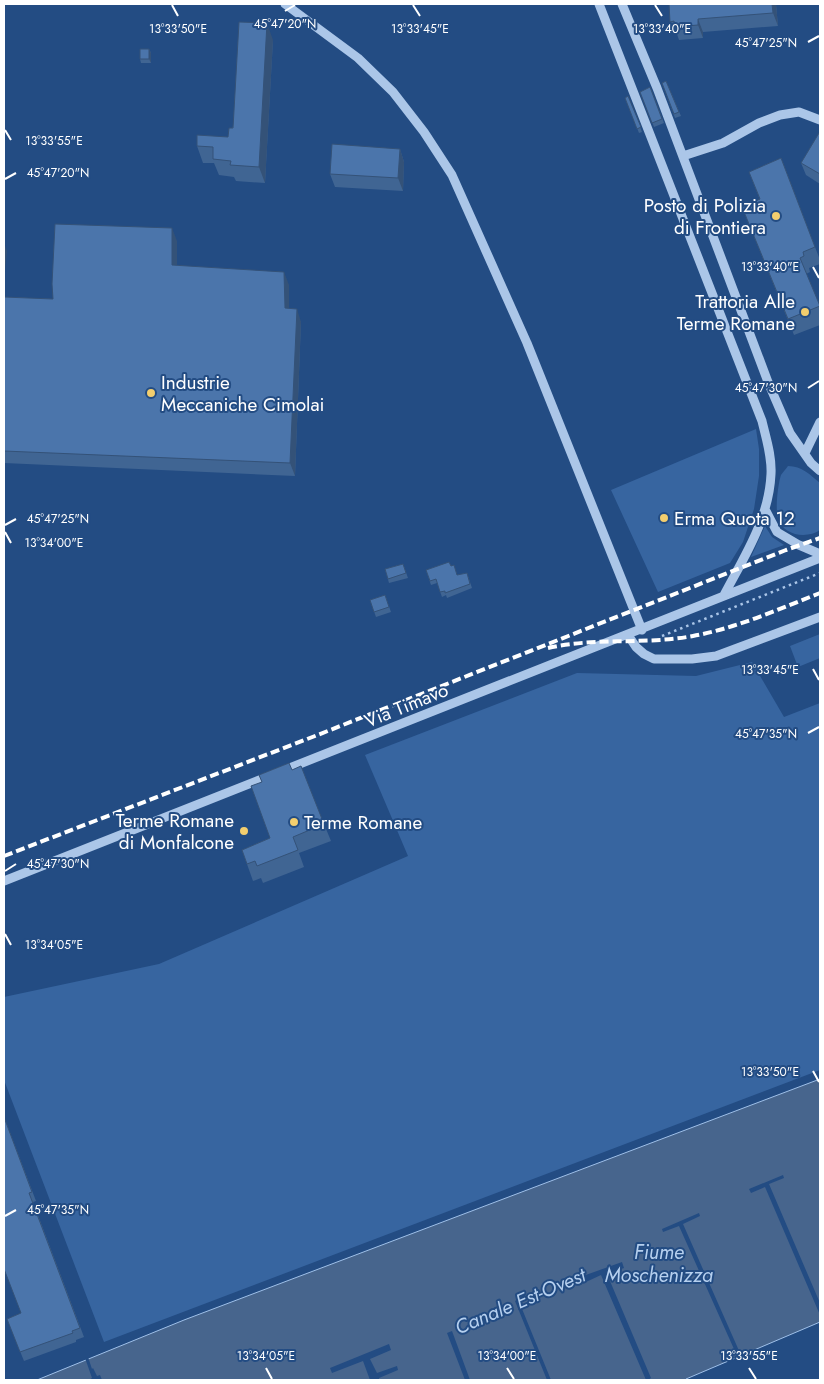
<svg xmlns="http://www.w3.org/2000/svg" width="824" height="1384" viewBox="0 0 824 1384" font-family="Jost,sans-serif">
<style>
.green{fill:#3765a0}
.water{fill:#47658d;stroke:#9fc0e9}
.pier{fill:#234c83}
.lines{fill:none;stroke-linecap:round;stroke-linejoin:round}
.path{stroke:#abc6e8;stroke-width:2.5;stroke-dasharray:2.5 4;stroke-linecap:butt}
.minor{stroke:#abc6e8;stroke-width:9}
.rail{stroke:#fff;stroke-width:4;stroke-dasharray:9 4;stroke-linecap:butt}
.wall{fill:#406593}
.shaded-wall{fill:#345278}
.building{fill:#4b75ab;stroke:#345278}
.ticks{fill:none;stroke:#fff;stroke-width:2}
.poi-dot{fill:#f3ce6e;stroke:#234c83;stroke-width:2}
.labels{text-anchor:middle;stroke-width:4;stroke-linejoin:round;paint-order:stroke}
.poi-label{font-size:19px;fill:#fff;stroke:#234c83;text-anchor:end}
.street-label{font-size:19px;fill:#fff;stroke:#234c83}
.water-label{font-size:20px;font-style:italic;fill:#b6d0ef;stroke:#234c83}
.ticks-label{font-size:12px;text-anchor:middle;fill:#fff;stroke:#234c83;stroke-width:4;stroke-linejoin:round;paint-order:stroke}
</style>
<rect width="100%" height="100%" fill="#234c83"/>
<path class="green" d="M756 429 759 449V476L754 509 743 542 730 563 658 592 611 490Z
M788 466C802 466 810 475 820 483V530C807 539 783 536 778 518 775 509 778 484 781 475 783 472 786 469 788 466Z
M765 526 772 537 784 545 751 557Z
M820 634V658L798 667 790 646Z
M752 662 784 717 820 703V1070L104 1342 4 1080V997L159 964 408 856 365 755 577 673 696 676Z"/>
<path class="water" d="M820 1079V1322L686 1379V1380H37L184 1320Z"/>
<path class="pier" d="M783 1175 784 1178 769 1184 820 1303V1315L765 1187 751 1193 749 1189Z
M699 1213 700 1216 683 1224 740 1353V1357L738 1358 679 1226 663 1232 662 1229Z
M622 1262 624 1268 607 1274 651 1378 648 1380H646L601 1275 586 1282 583 1276Z
M518 1299 551 1380H547L515 1301Z
M452 1331 470 1380H465L447 1333Z
M389 1344 391 1350 370 1359 377 1373 397 1366 398 1370 379 1378V1380H370L363 1361 332 1373 330 1368Z
M88 1357 92 1369 93 1368 97 1376 100 1375 102 1380H89L92 1378 85 1358Z"/>
<g class="lines">
<path class="path" d="M662 636 820 573"/>
<path class="minor" d="M285 4 358 58 393 92 424 132 452 175 527 343 642 630
M599 4 762 421C766 438 772 456 771 474 769 519 744 557 724 595
M622 4 657 88 768 382 790 433 811 463 820 471
M683 156 723 143 759 123 780 115 799 112 820 120
M805 453 820 422
M766 511 777 532 799 545 820 554
M628 635 636 647 644 654 654 659H692L716 656 820 617
M4 881 820 558"/>
<path class="rail" d="M548 648C596 637 645 645 693 636 737 628 779 609 820 593
M4 856 315 736 786 550 820 538"/>
</g>
<path class="wall" d="M776 4 778 26 703 32V38L679 40 677 34H675L670 22Z
M273 40 265 183 236 181 234 177 219 175 214 163H203L197 146 228 137Z
M149 49 151 53V63H141L140 59Z
M666 81 681 116 675 118 662 83Z
M650 87 664 123 654 127 640 92Z
M628 96 642 132 639 133 625 98Z
M820 134V184L806 175 801 163Z
M400 149 404 162 403 191 335 187 330 174Z
M781 158 820 260V264L809 268 810 272 806 274 820 308V325L794 335 742 207 760 200 749 172Z
M177 241V265L289 285V309L301 322 295 476 4 463V297L53 299Z
M403 564 408 578 389 583 385 569Z
M426 570 457 575 467 573 472 588 447 598 446 595 442 597 437 583 431 585Z
M385 595 391 612 376 617 370 600Z
M292 770 324 824 331 841 299 853 304 867 263 883 261 878 253 881 242 850 270 838 262 782 259 775Z
M4 1117 36 1201 33 1202 84 1337 76 1340V1342L24 1361 7 1319 21 1313Z"/>
<path class="shaded-wall" d="M772 4H776L778 26 773 13Z
M698 19 703 32V38L698 25Z
M267 23 273 40 265 183 259 167Z
M149 49 151 53V63L149 59Z
M400 149 404 162 403 191 398 178Z
M172 228 177 241V278L172 265Z
M4 243 7 251 4 282Z
M284 272 289 285V321L285 308Z
M297 309 301 322 295 476 290 463Z"/>
<path class="building" d="M669 4H772L773 13 698 19V25L675 27 674 21 670 22Z
M239 22 267 23 259 167 230 165 231 161 213 159V147L197 146V135L228 137 229 128H233Z
M140 49H149V59H140Z
M666 81 679 112 674 114 662 83Z
M650 87 662 119 652 123 640 92Z
M628 96 641 127 637 129 625 98Z
M819 133 820 134V174L801 163Z
M332 144 400 149 398 178 330 174Z
M781 158 815 247 803 252 804 256 800 258 820 306 788 319 742 207 760 199 749 172Z
M55 224 172 228V265L284 272 285 308 297 309 290 463 4 451V297L53 299 52 284Z
M449 562 451 566 454 565 457 575 467 573 470 584 445 593V591L440 592 436 579 430 581 426 570Z
M403 564 406 573 388 579 385 569Z
M385 595 389 607 374 612 370 600Z
M289 763 292 770 301 766 324 824 293 837 298 850 257 866 255 861 247 864 242 850 270 838 251 786 262 782 259 775Z
M4 1117 32 1192 29 1193 80 1328 72 1331 73 1333 20 1352 7 1319 21 1313 4 1269Z"/>
<path class="ticks" d="M172 5 178 16M413 5 420 16M655 5 662 16M285 11 295 5M808 42 819 36M5 130 11 140M5 179 16 173M813 267 819 278M808 388 819 381M5 525 16 519M5 532 11 543M813 669 819 680M808 733 819 727M5 871 16 864M5 934 11 945M813 1071 819 1082M5 1216 16 1210M266 1368 272 1379M507 1368 514 1379M749 1368 756 1379"/>
<g class="poi-dot">
<circle cx="776" cy="216" r="5"/>
<circle cx="805" cy="312" r="5"/>
<circle cx="151" cy="393" r="5"/>
<circle cx="664" cy="518" r="5"/>
<circle cx="294" cy="822" r="5"/>
<circle cx="244" cy="831" r="5"/>
</g>
<g class="labels">
<g class="poi-label">
<text x="766" y="212">Posto di Polizia<tspan x="766" dy="22">di Frontiera</tspan></text>
<text x="795" y="308">Trattoria Alle<tspan x="795" dy="22">Terme Romane</tspan></text>
<text x="161" y="389" text-anchor="start">Industrie<tspan x="161" dy="22">Meccaniche Cimolai</tspan></text>
<text x="674" y="525" text-anchor="start">Erma Quota 12</text>
<text x="234" y="827">Terme Romane<tspan x="234" dy="22">di Monfalcone</tspan></text>
<text x="304" y="829" text-anchor="start">Terme Romane</text>
</g>
<g class="street-label">
<text transform="translate(406 705) rotate(-22)" y="7">Via Timavo</text>
</g>
<g class="water-label">
<text x="659" y="1259">Fiume<tspan x="659" dy="23">Moschenizza</tspan></text>
<text transform="translate(520 1301) rotate(-23)" y="7">Canale Est-Ovest</text>
</g>
</g>
<g class="ticks-label">
<text x="285" y="28">45°47'20"N</text>
<text x="178" y="33">13°33'50"E</text>
<text x="420" y="33">13°33'45"E</text>
<text x="662" y="33">13°33'40"E</text>
<text x="766" y="47">45°47'25"N</text>
<text x="54" y="145">13°33'55"E</text>
<text x="58" y="177">45°47'20"N</text>
<text x="770" y="271">13°33'40"E</text>
<text x="766" y="392">45°47'30"N</text>
<text x="58" y="523">45°47'25"N</text>
<text x="54" y="547">13°34'00"E</text>
<text x="770" y="674">13°33'45"E</text>
<text x="766" y="738">45°47'35"N</text>
<text x="58" y="868">45°47'30"N</text>
<text x="54" y="949">13°34'05"E</text>
<text x="770" y="1076">13°33'50"E</text>
<text x="58" y="1214">45°47'35"N</text>
<text x="266" y="1360">13°34'05"E</text>
<text x="507" y="1360">13°34'00"E</text>
<text x="749" y="1360">13°33'55"E</text>
</g>
<rect width="824" height="1384" fill="none" stroke="#ffffff" stroke-width="10"/>
</svg>
